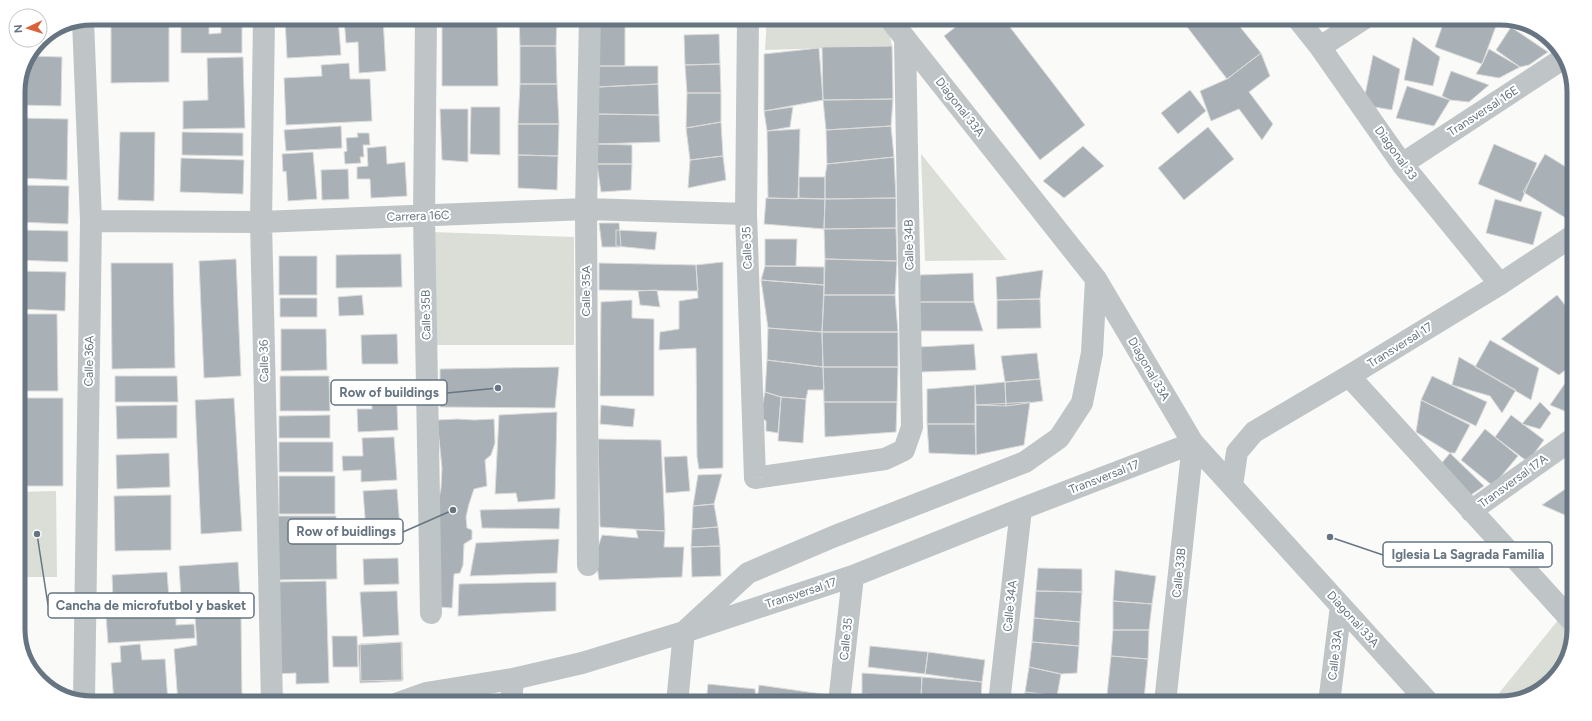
<svg xmlns="http://www.w3.org/2000/svg" width="1592" height="721" viewBox="0 0 1592 721" font-family="Figtree,sans-serif">
<style>
.green{fill:#daded7}
.building{fill:#a9b1b7;stroke:#dcdcda}
.lines{fill:none;stroke-linecap:round;stroke-linejoin:round}
.minor{stroke:#bfc4c7;stroke-width:22}
.labels{text-anchor:middle;stroke-width:4;stroke-linejoin:round;paint-order:stroke}
.street-label{font-size:12px;fill:#667581;stroke:#fff}
.rim{fill:none;stroke:#667581;stroke-width:5}
.leader{fill:none;stroke:#667581;stroke-width:1.5}
.callout-dot{fill:#667581;stroke:#fff;stroke-width:1.5}
.callout{fill:#fff;stroke:#667581;stroke-width:1.5}
.callout-label{font-size:13px;text-anchor:middle;font-weight:bold;fill:#667581}
</style>
<rect width="100%" height="100%" fill="#fafaf8"/>
<path class="green" d="M767 18H880L888 26 892 46 765 50Z
M921 154 1007 260 925 261Z
M432 232 574 237V345H430Z
M56 491 57 577H18V492Z
M1563 614 1574 629 1568 657 1541 690 1500 703H1491Z"/>
<path class="building" d="M111 18H169V82L111 83Z
M181 18H209V34L221 33V18H242V53H181Z
M285 18H338L341 55 287 58Z
M344 18H383L386 71 359 73 358 42 346 43Z
M442 18H497L498 86H442Z
M519 18H557L556 46H520Z
M597 18H626L625 25H596Z
M681 18H722V25H681Z
M967 18H1003L1085 125 1040 160 944 36Z
M1182 18H1233L1261 53 1227 79 1181 19Z
M1445 18H1499L1482 64 1435 47Z
M596 25H625V66H596Z
M1511 27 1548 52 1529 65 1520 67 1496 50Z
M719 34 720 64 685 65 684 35Z
M1413 37 1440 57 1433 86 1404 80Z
M520 46H556L557 84H520Z
M892 46 893 99 823 100 822 47Z
M819 48 823 100 764 111V54Z
M1489 49 1520 67 1499 78 1476 74 1482 64Z
M1261 53 1270 76 1249 92 1273 124 1262 140 1239 109 1211 121 1200 91 1227 79Z
M1373 55 1400 69 1392 110 1363 105Z
M32 56 62 57 61 106 18 105V87Z
M243 57 245 128 183 129V101L208 100 207 58Z
M349 63 350 79H370L372 121 286 125 284 78 322 76 321 65Z
M720 64 721 93H687L685 65Z
M596 66H658V84L598 87Z
M1451 71 1489 85 1469 102 1450 100 1442 96Z
M520 84H557L559 124H518Z
M658 84 659 115 598 114V87Z
M1407 86 1450 100 1434 126 1396 118Z
M1190 90 1206 111 1178 134 1161 113Z
M687 93H721V122L686 128Z
M893 99 891 126 826 130 823 100Z
M471 107H500V155L470 154Z
M793 107 790 127 767 131 764 111Z
M440 109H468V162L442 160Z
M598 114 659 115 660 142 597 144Z
M18 118 68 119 67 180 18 178Z
M721 122 723 156 690 160 686 128Z
M518 124H559L558 156 518 155Z
M341 126 342 148 286 151 284 130Z
M891 126 894 157 827 164 826 130Z
M1208 127 1234 159 1184 200 1158 168Z
M800 129 798 199 768 198 767 131Z
M120 132H155L154 201 118 200Z
M182 132 243 133V156L182 155Z
M357 133H369L370 145H363L364 157H360L361 163 345 164 344 152 347 151 346 138 358 137Z
M597 144 632 145V164H597Z
M1494 144 1537 163 1521 202 1478 184Z
M386 146 387 164 405 162 407 196 371 198 370 179H357V167L368 166 367 148Z
M1083 146 1104 166 1064 198 1043 181Z
M313 152 317 199 288 201 286 171 283 172 282 154Z
M1545 154 1574 172V212L1569 220 1523 192Z
M518 155 558 156 557 190 518 188Z
M723 156 726 180 688 188 690 160Z
M894 157 896 198 825 199V177L827 164Z
M181 158 244 160 243 194 180 192Z
M597 164H632L631 190 601 192Z
M348 169 349 199 322 200 321 170Z
M799 177H825V199L799 198Z
M18 185 69 186 68 224 18 222Z
M766 198 825 199 824 229 764 224Z
M896 198V228L824 229 825 199Z
M1495 199 1542 212 1533 245 1486 233Z
M599 223H619L621 247H602Z
M896 228 897 261 825 259 824 229Z
M18 230 68 231V262L18 260Z
M616 230 657 232 655 250 616 246Z
M765 239H797L796 266H765Z
M401 254 402 287 336 288V255Z
M279 256H317V295H279Z
M236 259 241 376 204 378 199 261Z
M825 259 897 261 895 295H824Z
M723 262V468L699 469 697 457 696 348 659 350 660 332 679 329V301L698 298 696 265Z
M111 263H173L175 368 112 369Z
M599 263 696 265 698 291 599 290Z
M765 266 824 267V285L761 280Z
M1043 270 1040 299 997 300 996 277Z
M18 271 66 272 65 311 18 309Z
M973 273 974 302H919L920 275Z
M761 280 824 285 822 332 768 328Z
M657 290 660 307 640 305 638 291Z
M362 295 364 315 339 316 338 297Z
M824 295H895L898 332H822Z
M1557 295 1574 316V363L1559 375 1501 339Z
M280 298H317V317H280Z
M1040 299 1041 328 997 329V300Z
M632 300V318L654 319V396H600L601 302Z
M919 302H974L983 331H919Z
M18 314H57L58 391H18Z
M768 328 822 332 823 367 767 360Z
M281 329H326L327 370 281 371Z
M822 332H898V367H823Z
M397 334 398 364H362L361 335Z
M1490 340 1539 368 1531 400 1475 367Z
M974 344 976 370 921 372 919 347Z
M1037 353 1040 379 1005 382 1001 356Z
M1459 357 1516 390 1502 413 1490 396 1452 385Z
M767 360 823 367 824 390H808L806 399 781 397 765 392Z
M559 367 555 408 440 407V369Z
M823 367H898L897 402H824Z
M115 376H177L178 402H115Z
M280 376H329L330 411H280Z
M1432 376 1487 402 1476 426 1421 400Z
M1040 379 1043 401 1006 406 1005 382Z
M1568 379 1574 383V408L1567 412 1550 405Z
M396 382 398 430 358 432 357 409H372L371 383Z
M1005 382 1006 406 976 405 975 385Z
M975 385V424H927V389Z
M765 392 781 397 778 433 766 431V421L760 417Z
M781 397 806 399 803 443 778 441Z
M18 398H63V486H18Z
M234 398 242 531 201 534 195 400Z
M1421 400 1470 425 1455 453H1450L1416 432Z
M824 402H897L896 432 825 437Z
M1030 402 1024 445 976 455V405Z
M1540 402 1551 413 1540 429 1522 424Z
M177 405V438L117 439 116 406Z
M601 405 635 409 633 427 600 424Z
M557 412 555 499 518 502 516 493 495 494 499 415Z
M330 415V438H279V416Z
M1511 415 1544 440 1528 462 1495 437Z
M458 419 474 420 494 419 495 443 491 455 485 460 487 486 474 489 469 504 466 517 467 528 472 530V539L464 544 463 565 460 573 454 574 452 608 440 607 438 503 441 488 442 468 437 420Z
M927 424H975L976 455 929 453Z
M1485 429 1518 456 1493 486 1461 460Z
M394 437 397 480 361 482V470L343 471 342 456H363L362 438Z
M598 439 661 440 665 531 600 527Z
M279 442H333V472H279Z
M169 453 170 487 117 489 116 455Z
M1450 453 1484 486 1471 495 1440 465Z
M687 456 690 491 666 493 664 457Z
M722 474 714 504 693 506 698 475Z
M279 476H335V514H279Z
M1574 483V519L1542 505Z
M397 489 401 541 367 544 363 491Z
M171 495V550L115 551 114 496Z
M714 504 718 527 692 529 693 506Z
M560 508 559 529 482 528 480 510Z
M277 516H336L337 579 278 580Z
M718 527 720 546 691 547 692 529Z
M636 530 665 531 664 547H684L682 577 599 580 597 566 592 565 602 535 638 538Z
M559 539 557 573 470 576 476 543Z
M720 546 721 576 692 577 691 547Z
M398 558 399 584 364 585 363 559Z
M238 562 241 610 182 614 179 566Z
M1038 568 1082 569V592L1036 591Z
M1115 570 1156 576 1152 604 1113 601Z
M167 572 170 611H176V625L194 624 195 638 108 643 106 616 113 617V606H119V599L113 600 112 575Z
M326 581 329 683 296 684V673L276 674 274 582Z
M556 582V611L458 616 459 584Z
M397 591 399 635 363 637 360 592Z
M1036 591 1082 592 1080 622 1034 618Z
M1113 601 1152 604 1149 630H1113Z
M241 616 242 703H178L174 649 197 645 195 617Z
M1034 618 1080 622 1079 646 1032 642Z
M1113 630H1149L1148 659 1111 656Z
M332 636H357L358 667H333Z
M401 642 402 681 360 683 358 645Z
M402 642 403 680 361 681 360 644Z
M1032 642 1079 646 1077 673 1061 674 1029 667Z
M140 644 142 660 165 659 168 703H114L111 663 121 662 120 646Z
M870 646 928 652 925 674 868 667Z
M928 652 985 660 982 682 925 674Z
M1111 656 1148 659 1144 699 1107 695Z
M1029 667 1061 674 1057 696 1025 692Z
M862 673 922 677 921 697 862 694Z
M922 677 982 682 981 701 921 697Z
M708 684 755 689 756 703H706Z
M759 685 822 694 820 703H757Z
M1025 692 1057 696 1056 703H1024Z
M862 694 921 697 920 703H861Z
M1107 695 1144 699V703H1106Z
M921 697 981 701V703H920Z"/>
<g class="lines">
<path class="minor" d="M264 18 261 222 272 703
M426 18 424 216 431 613
M748 18 746 214 755 478 885 459 904 450 912 427 905 38
M889 18 1096 279 1193 443 1429 703
M1297 18 1320 47 1402 164 1500 284
M83 20 91 221 84 701
M1320 47 1365 18
M1402 164 1564 58
M91 221 261 222 586 209 746 214
M1349 376 1574 623
M1232 486 1237 452 1254 432 1349 376 1500 284 1574 235
M1471 511 1574 438
M588 565 586 209 590 18
M398 703 426 693 513 679 582 663 684 632 853 576 1021 509 1193 443 1165 703
M511 703 513 679
M677 703 684 632 748 573 835 536 1025 462 1059 438 1082 403 1092 353 1096 279
M839 703 853 576
M999 703 1021 509
M1329 703 1341 606"/>
</g>
<g class="labels">
<g class="street-label">
<text transform="translate(960 107) rotate(52)" y="4">Diagonal 33A</text>
<text transform="translate(1483 111) rotate(-33)" y="4">Transversal 16E</text>
<text transform="translate(1396 153) rotate(54)" y="4">Diagonal 33</text>
<text transform="translate(418 216) rotate(-2)" y="4">Carrera 16C</text>
<text transform="translate(909 245) rotate(-91)" y="4">Calle 34B</text>
<text transform="translate(747 248) rotate(-92)" y="4">Calle 35</text>
<text transform="translate(586 291) rotate(-90)" y="4">Calle 35A</text>
<text transform="translate(426 315) rotate(-91)" y="4">Calle 35B</text>
<text transform="translate(1400 345) rotate(-32)" y="4">Transversal 17</text>
<text transform="translate(89 361) rotate(-89)" y="4">Calle 36A</text>
<text transform="translate(264 361) rotate(-91)" y="4">Calle 36</text>
<text transform="translate(1149 369) rotate(60)" y="4">Diagonal 33A</text>
<text transform="translate(1104 477) rotate(-21)" y="4">Transversal 17</text>
<text transform="translate(1513 481) rotate(-36)" y="4">Transversal 17A</text>
<text transform="translate(1179 573) rotate(-84)" y="4">Calle 33B</text>
<text transform="translate(801 593) rotate(-18)" y="4">Transversal 17</text>
<text transform="translate(1010 606) rotate(-84)" y="4">Calle 34A</text>
<text transform="translate(1353 619) rotate(48)" y="4">Diagonal 33A</text>
<text transform="translate(846 639) rotate(-84)" y="4">Calle 35</text>
<text transform="translate(1335 655) rotate(-83)" y="4">Calle 33A</text>
</g>
</g>
<path d="M0 0H1592V721H0ZM92 25H1500A67 67 0 0 1 1567 92V629A67 67 0 0 1 1500 696H92A67 67 0 0 1 25 629V92A67 67 0 0 1 92 25Z" fill="#fff" fill-rule="evenodd"/>
<path class="rim" d="M92 25H1500A67 67 0 0 1 1567 92V629A67 67 0 0 1 1500 696H92A67 67 0 0 1 25 629V92A67 67 0 0 1 92 25Z"/>
<path class="leader" d="M498 388L447 393M453 510L403 532M1330 537L1383 555M37 534L48 605"/>
<g class="callout-dot">
<circle cx="498" cy="388" r="4"/>
<circle cx="453" cy="510" r="4"/>
<circle cx="1330" cy="537" r="4"/>
<circle cx="37" cy="534" r="4"/>
</g>
<g class="callout">
<rect x="331" y="380" width="116" height="25" rx="4"/>
<rect x="288" y="519" width="115" height="25" rx="4"/>
<rect x="1383" y="542" width="169" height="25" rx="4"/>
<rect x="48" y="593" width="206" height="25" rx="4"/>
</g>
<g class="callout-label">
<text x="389" y="397">Row of buildings</text>
<text x="346" y="536">Row of buidlings</text>
<text x="1468" y="559">Iglesia La Sagrada Familia</text>
<text x="151" y="610">Cancha de microfutbol y basket</text>
</g>
<g transform="translate(28 28) rotate(266)"><circle r="19" fill="#ffffff" stroke="#c2c8cd"/>
<path d="M0-3L7 15L0 10L-7 15Z" fill="#d96239"/>
<text y="-6" font-size="11" font-weight="bold" text-anchor="middle" fill="#667581">N</text>
</g>
</svg>
